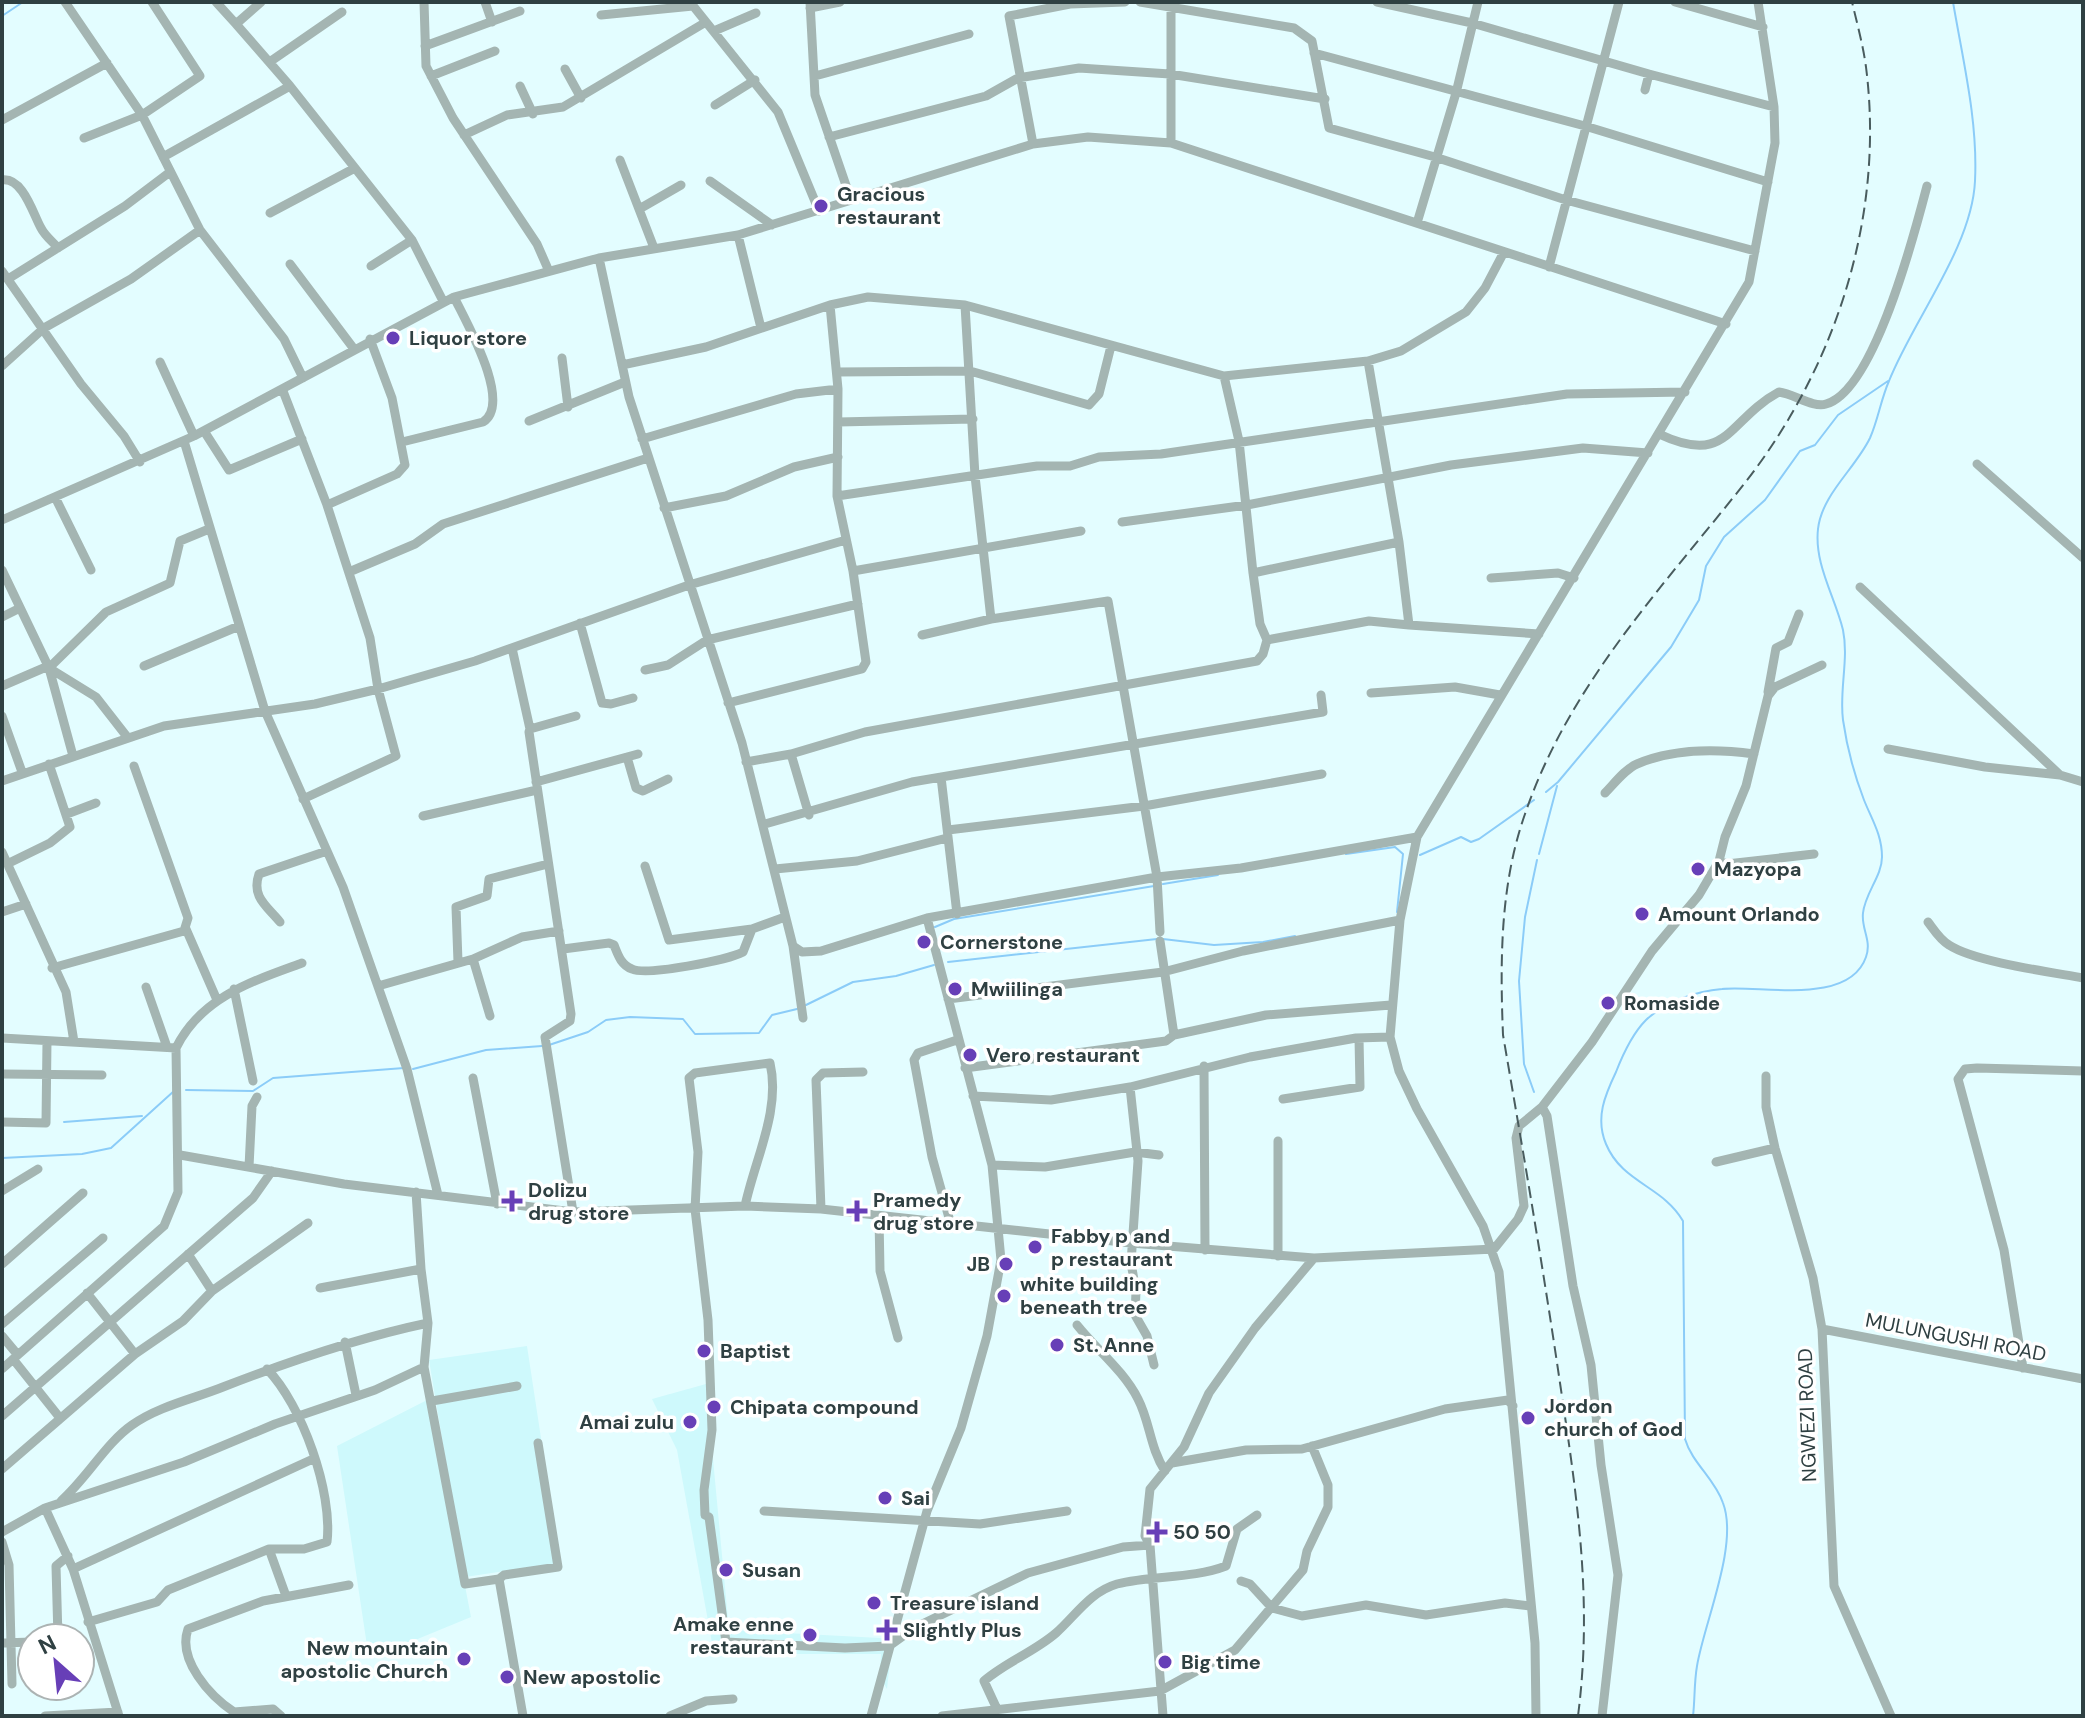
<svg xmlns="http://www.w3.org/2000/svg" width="2085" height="1718" viewBox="0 0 2085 1718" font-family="'DM Sans',sans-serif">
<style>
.built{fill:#cef9fc}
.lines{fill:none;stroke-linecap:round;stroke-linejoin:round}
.stream{stroke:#8bccf8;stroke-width:2}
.minor{stroke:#a4b5b2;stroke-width:9}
.rail{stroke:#495c5e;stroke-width:2;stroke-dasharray:12 6;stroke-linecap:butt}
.poi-dot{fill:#673fb7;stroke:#fff;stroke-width:3}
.labels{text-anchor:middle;stroke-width:7;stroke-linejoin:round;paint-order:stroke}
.poi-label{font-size:20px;font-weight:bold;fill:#2f4042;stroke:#fff;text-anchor:start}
.street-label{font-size:20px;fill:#2f4042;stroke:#fff}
</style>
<rect width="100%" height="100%" fill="#e3fdff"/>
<path class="built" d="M527 1346 560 1563 465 1577 429 1360Z
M706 1384 729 1630 880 1638 892 1642 887 1689 880 1677 881 1654H714L677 1450 652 1399Z
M429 1399 471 1617 369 1659 337 1446Z"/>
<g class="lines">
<path class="stream" d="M2 16 23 2
M1546 792 1558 782 1671 647 1699 600 1706 566 1724 537 1765 500 1800 451 1815 445 1838 415 1888 381
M1346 854 1395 847 1403 854 1397 912
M1539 854 1557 786
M1420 855 1461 837 1471 842 1479 839 1534 800
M1163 884 1218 875
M935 927 954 919 1154 886
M1163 939 1214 945 1263 942 1295 936
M948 962 1157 939
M806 1005 853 982 896 976 934 965
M549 1045 588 1032 606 1020 630 1017 683 1019 695 1034 759 1033 772 1015 797 1009
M413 1069 486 1050 542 1046
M186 1090 253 1091 273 1078 404 1068
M1534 1092 1524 1064 1519 981 1525 917 1537 860
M64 1122 142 1116
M2 1158 82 1154 111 1148 174 1091
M1693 1716C1695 1700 1694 1683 1697 1666 1704 1623 1739 1545 1723 1503 1715 1479 1692 1463 1685 1439L1683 1221C1663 1186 1622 1183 1606 1144 1595 1118 1605 1095 1616 1072 1623 1054 1632 1034 1646 1020 1665 1002 1696 991 1722 989 1762 985 1849 1006 1866 957 1872 940 1861 929 1863 913 1865 893 1882 876 1882 857 1882 835 1872 820 1864 800 1854 774 1847 748 1843 720 1839 691 1849 659 1843 630 1835 597 1814 564 1818 529 1822 494 1855 469 1870 438 1878 420 1881 399 1889 381 1913 320 1972 247 1975 181 1978 121 1963 61 1953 2"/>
<path class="minor" d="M216 2 236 24
M261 2 236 24 290 86 412 240 443 301
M424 2 426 66 453 118 537 244 548 269
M485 2 492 22
M690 2 778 112 819 211
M810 2 815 95 851 200
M1140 2 1294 28 1312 41 1329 128 1435 157 1566 200 1755 251
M1377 2 1472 23 1649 74
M1675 2 1763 27
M810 8 840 2
M601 15 693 6
M714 31 756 13
M425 46 520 11
M1314 53 1585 126 1768 182
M271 61 342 12
M565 69 581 98
M431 76 495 51
M815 76 969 34
M520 86 533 114
M1645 90 1649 74 1774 107
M715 105 755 80
M2 120 107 63
M464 135 507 115 563 107 706 22
M829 137 986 96 1018 78 1079 68 1170 74 1325 99
M84 138 142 115 200 76 152 2
M1171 143V2
M1033 144 1009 16 1070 4 1125 2
M163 157 290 86
M620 160 654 248
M2 180C23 177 33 214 41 228 45 236 53 242 58 248
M710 181 772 225
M641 208 681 185
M270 213 355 168
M1417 223 1456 93 1478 2
M200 230 284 339 303 378
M738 235 761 328
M599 258 629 397 742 743 793 946 802 952 821 951 927 918 1157 877 1160 932
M290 264 354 349
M371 266 412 240
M1549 267 1619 2
M2 271 81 384 124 436 140 462
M8 279 125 206 170 172
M830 305 838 389 837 496 853 571 1081 531
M562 358 568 407
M1368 361 1399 542 1409 625 1539 634
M160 362 194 436
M622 365 706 347 830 305 868 297 965 305 1224 376 1368 361 1401 351 1466 312 1485 288 1504 252
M2 366 44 328 131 279 200 230 142 115 65 2
M837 372 970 371 1089 405 1099 394 1111 346
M283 391 327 505 370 638 378 689 396 756 303 799
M529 421 625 382
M838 422 973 419
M204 431 229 470 302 439
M1659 434C1729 467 1727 420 1779 392 1794 394 1813 408 1826 404 1874 391 1915 232 1927 186
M642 439 796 394 838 389
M184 441 265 711 343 887 407 1069 438 1195
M402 442 483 422C513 403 466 322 454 297
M1977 464 2083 558
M837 496 1037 466H1070L1099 457 1161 454 1567 394 1685 392
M56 499 91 570
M327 505 397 474 405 465 392 398 370 339
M664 508 726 496 794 467 838 457
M2 520 194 436 454 297 599 258 738 235 1033 144 1088 137 1171 143 1726 324
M1122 522 1247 505 1451 465 1583 448 1648 453
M2 570 49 668 73 756
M349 572 415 544 443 524 648 458
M1253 573 1399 542
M1491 578 1558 573 1574 578
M1860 587 2060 775
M2 617 20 608
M991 619 1108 601 1157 877 1241 868 1417 837
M580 623 602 703 611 704 633 698
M922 635 991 619 975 476 965 305
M1267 640 1369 621 1409 625
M512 648 530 729
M144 666 239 626
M49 668 96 697 128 738
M645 670 668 665 707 640 858 604
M2 686 53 664 106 612 170 583 180 541 209 529
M1768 692 1776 648 1788 642 1799 614
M1371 693 1455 687 1500 695
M728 703 862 669 866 662 853 571
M2 716 22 772
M1888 749 1985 767 2060 775 2083 782
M791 754 809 815
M627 757 636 788 643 791 668 779
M746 762 791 754 865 732 1257 661 1263 654 1267 640 1260 624 1253 573 1239 441 1224 376
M941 777 957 914
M2 781 164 726 315 704 378 689 475 661 689 585 846 540
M536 782 638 754
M1605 793C1614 784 1625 769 1637 764 1672 749 1717 749 1754 754
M67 814 96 803
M423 816 537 790
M765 824 912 782 1323 712 1321 695
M948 830 1144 806 1322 774
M2 852 66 992 74 1042
M1719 861 1727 864 1814 854
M7 864 50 843 70 827 49 764
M645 866 669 940 752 929
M775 869 857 861 947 838
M2 912 26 904
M280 922C267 906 251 897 259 874L327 851
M1928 922C1934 930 1940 940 1949 945 1975 962 2050 972 2083 978
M186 929 217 1000
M1160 941 1174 1035
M793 946 803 1018
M563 949 609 943 614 945C618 955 621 965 632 969 647 976 728 960 743 952L752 929 785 917
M473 959 490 1016
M458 962 456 907 487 896 489 879 548 864
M52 968 184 931 188 918 134 766
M378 986 473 959 522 937 559 931
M146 987 167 1047
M234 989 253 1081
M948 999 1163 972 1243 951 1400 920
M2 1038 176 1048 178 1192 164 1226 2 1369
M176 1048C201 997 253 981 302 963
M1204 1066 1205 1250
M965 1068 1166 1041 1174 1035 1266 1015 1391 1005
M2 1074 102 1075
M1766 1076V1107L1775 1148 1813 1278 1822 1329 1834 1586 1891 1716
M473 1078 497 1204
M1130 1087 1138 1161 1131 1263 1136 1291 1135 1315 1147 1336 1154 1365
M973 1096 1051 1100 1130 1087 1250 1057 1356 1038 1390 1037
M1283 1099 1360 1087 1359 1038
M1542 1107 1547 1116 1573 1286 1591 1365 1601 1465 1618 1575 1602 1716
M2 1122 46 1123 47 1041
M1278 1141V1256
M180 1155 344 1184 573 1212 745 1206 821 1209 1131 1243 1314 1258 1494 1249 1518 1219 1524 1206 1516 1138 1519 1126 1542 1107 1592 1042 1652 951 1699 895 1719 861 1725 837 1746 786 1768 696 1775 687 1822 665
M1716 1162 1775 1148
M992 1165 1045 1167 1135 1152 1159 1155
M249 1167 252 1106 257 1097
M2 1191 38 1169
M416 1192 421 1269
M745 1206C755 1159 781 1110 770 1063L695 1073 689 1078 698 1152 695 1209 708 1320 712 1430 704 1490 705 1515 709 1517 726 1642 845 1648 889 1646 914 1628 1028 1573 1123 1547 1150 1545
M821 1209 816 1080 823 1073 863 1072
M573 1212 545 1037 570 1021 571 1014 529 732 530 729 576 716
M879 1217 880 1271 898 1338
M951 1225 932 1157 914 1060 918 1053 957 1040
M188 1254 212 1291
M2 1264 83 1193
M320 1288 421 1269 428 1323 424 1367 465 1584 499 1579 523 1716
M87 1293 135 1354
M2 1324 103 1238
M1077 1325C1097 1350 1124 1371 1138 1399 1150 1422 1150 1448 1165 1471
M1822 1329 2083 1379
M2 1336 17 1354
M345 1342 356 1395
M13 1359 60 1418
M2023 1368 2004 1250 1958 1079 1965 1069 1977 1068 2083 1071
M432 1401 517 1386
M2 1416 253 1198 272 1171
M1172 1463 1246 1450 1302 1449 1445 1409 1508 1400 1513 1406
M2 1469 135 1354 183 1321 212 1291 308 1223
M61 1501C87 1478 106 1443 132 1425 159 1406 193 1399 223 1387 290 1361 357 1338 428 1323
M45 1508 73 1569 119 1716
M764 1511 980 1524 1067 1511
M2 1532 45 1508 184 1462 275 1424 375 1390 424 1367
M2 1542 9 1565 12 1684
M269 1549 286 1596
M73 1569 313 1459
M499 1579 504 1575 558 1567 538 1443
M1241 1581 1250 1584 1272 1608 1302 1616 1366 1605 1426 1615 1505 1603 1530 1606
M88 1622 157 1602 168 1590 269 1549H304L327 1542C333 1492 302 1405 267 1369
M58 1638 56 1566 68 1556
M2 1643 32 1642
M59 1686 60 1693
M996 1707 984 1681C1006 1662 1034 1652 1056 1633 1076 1615 1090 1592 1117 1584 1153 1575 1192 1579 1226 1566L1237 1529 1257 1515
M45 1716 118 1712
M281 1716 273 1709 234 1712C210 1696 177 1660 188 1629L263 1601 349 1585
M670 1716 706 1701 733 1699
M871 1716 927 1511 961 1428 987 1336 1001 1260 992 1165 927 918
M942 1716 1160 1691 1235 1650 1303 1570 1307 1551 1328 1507V1485L1312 1446
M1163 1716 1150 1545 1145 1536 1150 1489 1184 1447 1209 1393 1255 1328 1314 1258
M1536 1716 1535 1643 1499 1272 1483 1226 1417 1109 1399 1071 1390 1037 1400 920 1417 837 1749 282 1775 143 1774 107 1758 2"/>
<path class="rail" d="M1578 1716C1593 1600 1577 1497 1560 1383 1543 1267 1523 1151 1503 1035 1500 961 1500 885 1525 814 1569 685 1661 589 1744 484 1836 367 1885 216 1866 67 1863 45 1857 23 1852 2"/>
</g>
<g class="poi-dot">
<circle cx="821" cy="206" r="8"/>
<circle cx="393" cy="338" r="8"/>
<circle cx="1698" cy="869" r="8"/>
<circle cx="1642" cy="914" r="8"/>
<circle cx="924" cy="942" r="8"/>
<circle cx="955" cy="989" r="8"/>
<circle cx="1608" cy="1003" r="8"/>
<circle cx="970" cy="1055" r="8"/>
<path d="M508 1189h8v8h8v8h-8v8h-8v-8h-8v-8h8z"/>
<path d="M853 1199h8v8h8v8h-8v8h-8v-8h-8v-8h8z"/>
<circle cx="1035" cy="1247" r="8"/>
<circle cx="1006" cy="1264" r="8"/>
<circle cx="1004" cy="1296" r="8"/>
<circle cx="1057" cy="1345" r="8"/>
<circle cx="704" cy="1351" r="8"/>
<circle cx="714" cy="1407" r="8"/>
<circle cx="1528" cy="1418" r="8"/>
<circle cx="690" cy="1422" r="8"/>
<circle cx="885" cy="1498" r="8"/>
<path d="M1153 1520h8v8h8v8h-8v8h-8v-8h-8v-8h8z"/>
<circle cx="726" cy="1570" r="8"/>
<circle cx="874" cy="1603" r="8"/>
<path d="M883 1618h8v8h8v8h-8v8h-8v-8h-8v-8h8z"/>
<circle cx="810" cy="1635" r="8"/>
<circle cx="464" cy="1659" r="8"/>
<circle cx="1165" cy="1662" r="8"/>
<circle cx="507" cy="1677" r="8"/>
</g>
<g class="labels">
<g class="poi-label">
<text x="837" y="201">Gracious<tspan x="837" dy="23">restaurant</tspan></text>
<text x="409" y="345">Liquor store</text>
<text x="1714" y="876">Mazyopa</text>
<text x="1658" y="921">Amount Orlando</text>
<text x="940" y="949">Cornerstone</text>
<text x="971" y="996">Mwiilinga</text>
<text x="1624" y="1010">Romaside</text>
<text x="986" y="1062">Vero restaurant</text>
<text x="528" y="1197">Dolizu<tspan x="528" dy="23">drug store</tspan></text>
<text x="873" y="1207">Pramedy<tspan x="873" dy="23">drug store</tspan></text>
<text x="1051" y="1243">Fabby p and<tspan x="1051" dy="23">p restaurant</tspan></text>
<text x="990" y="1271" text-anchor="end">JB</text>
<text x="1020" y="1291">white building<tspan x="1020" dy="23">beneath tree</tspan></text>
<text x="1073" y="1352">St. Anne</text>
<text x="720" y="1358">Baptist</text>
<text x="1544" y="1413">Jordon<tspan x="1544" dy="23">church of God</tspan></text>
<text x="730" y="1414">Chipata compound</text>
<text x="674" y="1429" text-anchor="end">Amai zulu</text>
<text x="901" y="1505">Sai</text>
<text x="1173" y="1539">50 50</text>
<text x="742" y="1577">Susan</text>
<text x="890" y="1610">Treasure island</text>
<text x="794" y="1631" text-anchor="end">Amake enne<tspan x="794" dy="23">restaurant</tspan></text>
<text x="903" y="1637">Slightly Plus</text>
<text x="448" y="1655" text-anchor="end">New mountain<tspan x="448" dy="23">apostolic Church</tspan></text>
<text x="1181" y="1669">Big time</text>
<text x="523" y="1684">New apostolic</text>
</g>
<g class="street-label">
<text transform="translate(1956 1337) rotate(11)" y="7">MULUNGUSHI ROAD</text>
<text transform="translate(1807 1415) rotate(-92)" y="7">NGWEZI ROAD</text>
</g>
</g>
<rect width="2085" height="1718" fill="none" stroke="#2f4042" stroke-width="8"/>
<g transform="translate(56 1662) rotate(333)"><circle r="38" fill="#ffffff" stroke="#acb3b3" stroke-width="2"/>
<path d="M0-6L14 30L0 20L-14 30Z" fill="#673fb7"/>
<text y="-12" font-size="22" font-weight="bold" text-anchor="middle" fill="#2f4042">N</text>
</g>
</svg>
